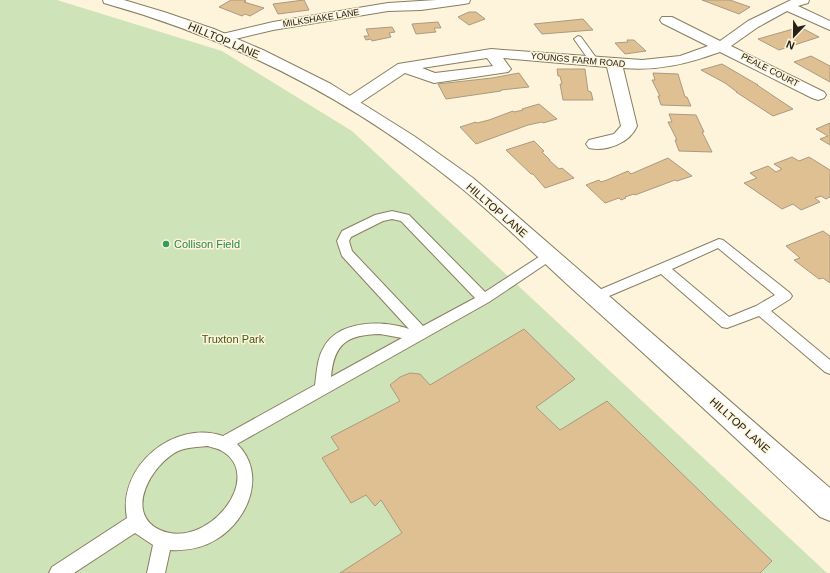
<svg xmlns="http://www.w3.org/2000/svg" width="830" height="573" viewBox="0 0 830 573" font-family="Arial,sans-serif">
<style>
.green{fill:#cfe3b8}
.building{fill:#dfc093;stroke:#ac997f}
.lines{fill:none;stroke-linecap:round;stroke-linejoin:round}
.lane-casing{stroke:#887e61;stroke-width:2}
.street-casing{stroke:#887e61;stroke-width:2}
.secondary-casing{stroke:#887e61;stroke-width:2}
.lane{fill:#fff;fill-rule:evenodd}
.street{fill:#fff;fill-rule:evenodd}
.secondary{fill:#fff;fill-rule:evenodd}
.leisure-dot{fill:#2e9e5b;stroke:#fdf4db;stroke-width:1.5}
.labels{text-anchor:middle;stroke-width:3;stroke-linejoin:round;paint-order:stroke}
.far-street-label{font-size:9px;fill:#252115;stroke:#fdf4db}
.street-label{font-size:11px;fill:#252115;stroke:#fdf4db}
.leisure-label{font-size:11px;fill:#27864d;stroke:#fdf4db;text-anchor:start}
.park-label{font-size:11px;fill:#405914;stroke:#fdf4db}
</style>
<rect width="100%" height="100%" fill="#fdf4db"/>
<path class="green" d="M0 0H57L222 51 352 131 827 573H0Z"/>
<path class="building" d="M231 0H244L246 1 244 2 264 8 250 16 245 14 242 16 219 7Z
M304 0 309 10 278 14 273 4Z
M702 0H730L750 7 739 14Z
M469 12H476L485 19 469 25 458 17Z
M583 19 593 30 542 34 534 24Z
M438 22 441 28H434L436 32 416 34 412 24Z
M392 27 395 32 389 33 391 37 372 41 371 39 366 40 364 36H369L366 29Z
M800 27 819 37 779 50 758 39Z
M627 40H634L646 51 625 54 615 43 628 42Z
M811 56 830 66V82L794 62Z
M722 64 758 85H757L793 109 773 116 736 92H737L725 83 701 70Z
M557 69H585L588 91 591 92 593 100H563L560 84H562L560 76H558Z
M519 73 529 87 501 90V91L446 99 438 84 492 78Z
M653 73 678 74 685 97H687L691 106 661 105 658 96H660L652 80H655Z
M539 104 557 119 543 123 542 122 528 125 476 144 460 127 476 122 477 123 489 120 513 111 514 112 523 110 522 109Z
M669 114 696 115 704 132H702L712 152 679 151 675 140H677L668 122H672Z
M830 123V145L820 139 828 136 816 129Z
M534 141 544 151 542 152 550 160H549L559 169 562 168 574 178 545 188 533 174H531L506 150Z
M792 157 799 161 809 157 830 170V197L826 199 821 196 815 198 820 202 801 210 793 204 782 209 744 183 757 178 750 173 768 166 776 172 782 169 774 164Z
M668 158 692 176 677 181 675 180 635 195 634 194 625 197 626 198 621 200 619 198 605 203 586 185 599 180 601 182 607 180 628 171 631 174Z
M823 231 830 236V283L823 278 819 279 794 260 800 258 786 246Z
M524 329 575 379 536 407 560 430 607 401 772 561 760 573H340L402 533 381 500 375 506 366 495 351 503 322 458 339 449 331 437 400 401 390 385 400 377 410 373 420 374 430 385Z"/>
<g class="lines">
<defs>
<path id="lane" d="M578 36 581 37 597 59 598 61 597 63H591L574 39Z
M392 211 409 215 485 292 545 253 549 252 553 253 555 256 553 259 489 302 237 444C267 473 249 519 217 539 203 548 187 551 170 550L165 573H147L153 545 135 533 74 573H49L52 567 127 518C117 467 174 419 223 436L315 385C317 372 317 358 324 347 339 320 383 320 409 329L342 256 337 241 342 231 375 215ZM392 219 401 221 475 298 423 326 352 251 349 241 351 237 383 221ZM380 334 402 338 331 377C334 343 347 335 380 334ZM208 446C213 448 218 448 222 451 266 477 207 551 160 530 123 513 152 464 178 451 187 447 198 447 208 446Z
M719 239 723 240 790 293 792 296 790 299 771 311 830 360V374L825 372 759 316 727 328 722 327 661 274 602 299 597 301 592 299 590 296 592 293ZM718 248 775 295 756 306 729 317 672 269Z"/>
<path id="street" d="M436 0H470L469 3 464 4 421 10 388 11 273 30 223 42 218 41 216 38 218 35 273 22 388 3Z
M791 0H809L808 3 798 6 830 21V30L787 11 758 27 731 46 824 92 826 95 824 98 818 100 812 98 720 52C686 64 659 71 623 68L637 126C630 143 606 152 589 148L586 144 589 140 614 134 621 126 607 67 503 58 511 69 508 72 434 83 405 73 357 105 351 107 345 105 343 102 345 99 398 64 491 49 642 60 680 56 708 46 662 23 660 20 662 17H672L720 41 748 21ZM487 58 493 66 435 73 422 68Z"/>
<path id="secondary" d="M103 0H124L164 12 214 29 263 50 331 84 414 136 473 178 494 196 830 488V521L820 517C737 439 654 362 569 286 533 253 498 218 460 187 353 100 236 40 104 3Z"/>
</defs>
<use href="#lane" class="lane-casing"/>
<use href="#street" class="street-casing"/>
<use href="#secondary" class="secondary-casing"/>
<use href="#lane" class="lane"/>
<use href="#street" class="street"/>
<use href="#secondary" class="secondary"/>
</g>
<circle class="leisure-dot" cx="166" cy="244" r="4"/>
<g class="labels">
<g class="far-street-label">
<text transform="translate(321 18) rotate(-9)" y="3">MILKSHAKE LANE</text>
<text transform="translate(578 60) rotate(5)" y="3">YOUNGS FARM ROAD</text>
<text transform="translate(770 70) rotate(27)" y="3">PEALE COURT</text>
</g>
<g class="street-label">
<text transform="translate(224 40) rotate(23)" y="4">HILLTOP LANE</text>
<text transform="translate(497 210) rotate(41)" y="4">HILLTOP LANE</text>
<text transform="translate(740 425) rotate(42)" y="4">HILLTOP LANE</text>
</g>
<g class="leisure-label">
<text x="174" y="248">Collison Field</text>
</g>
<g class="park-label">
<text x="233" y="343">Truxton Park</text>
</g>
</g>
<g transform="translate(794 36) rotate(202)" stroke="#fdf4db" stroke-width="3" paint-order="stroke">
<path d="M0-3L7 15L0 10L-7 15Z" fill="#252115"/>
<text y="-6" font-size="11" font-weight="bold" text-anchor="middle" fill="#252115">N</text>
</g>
</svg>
